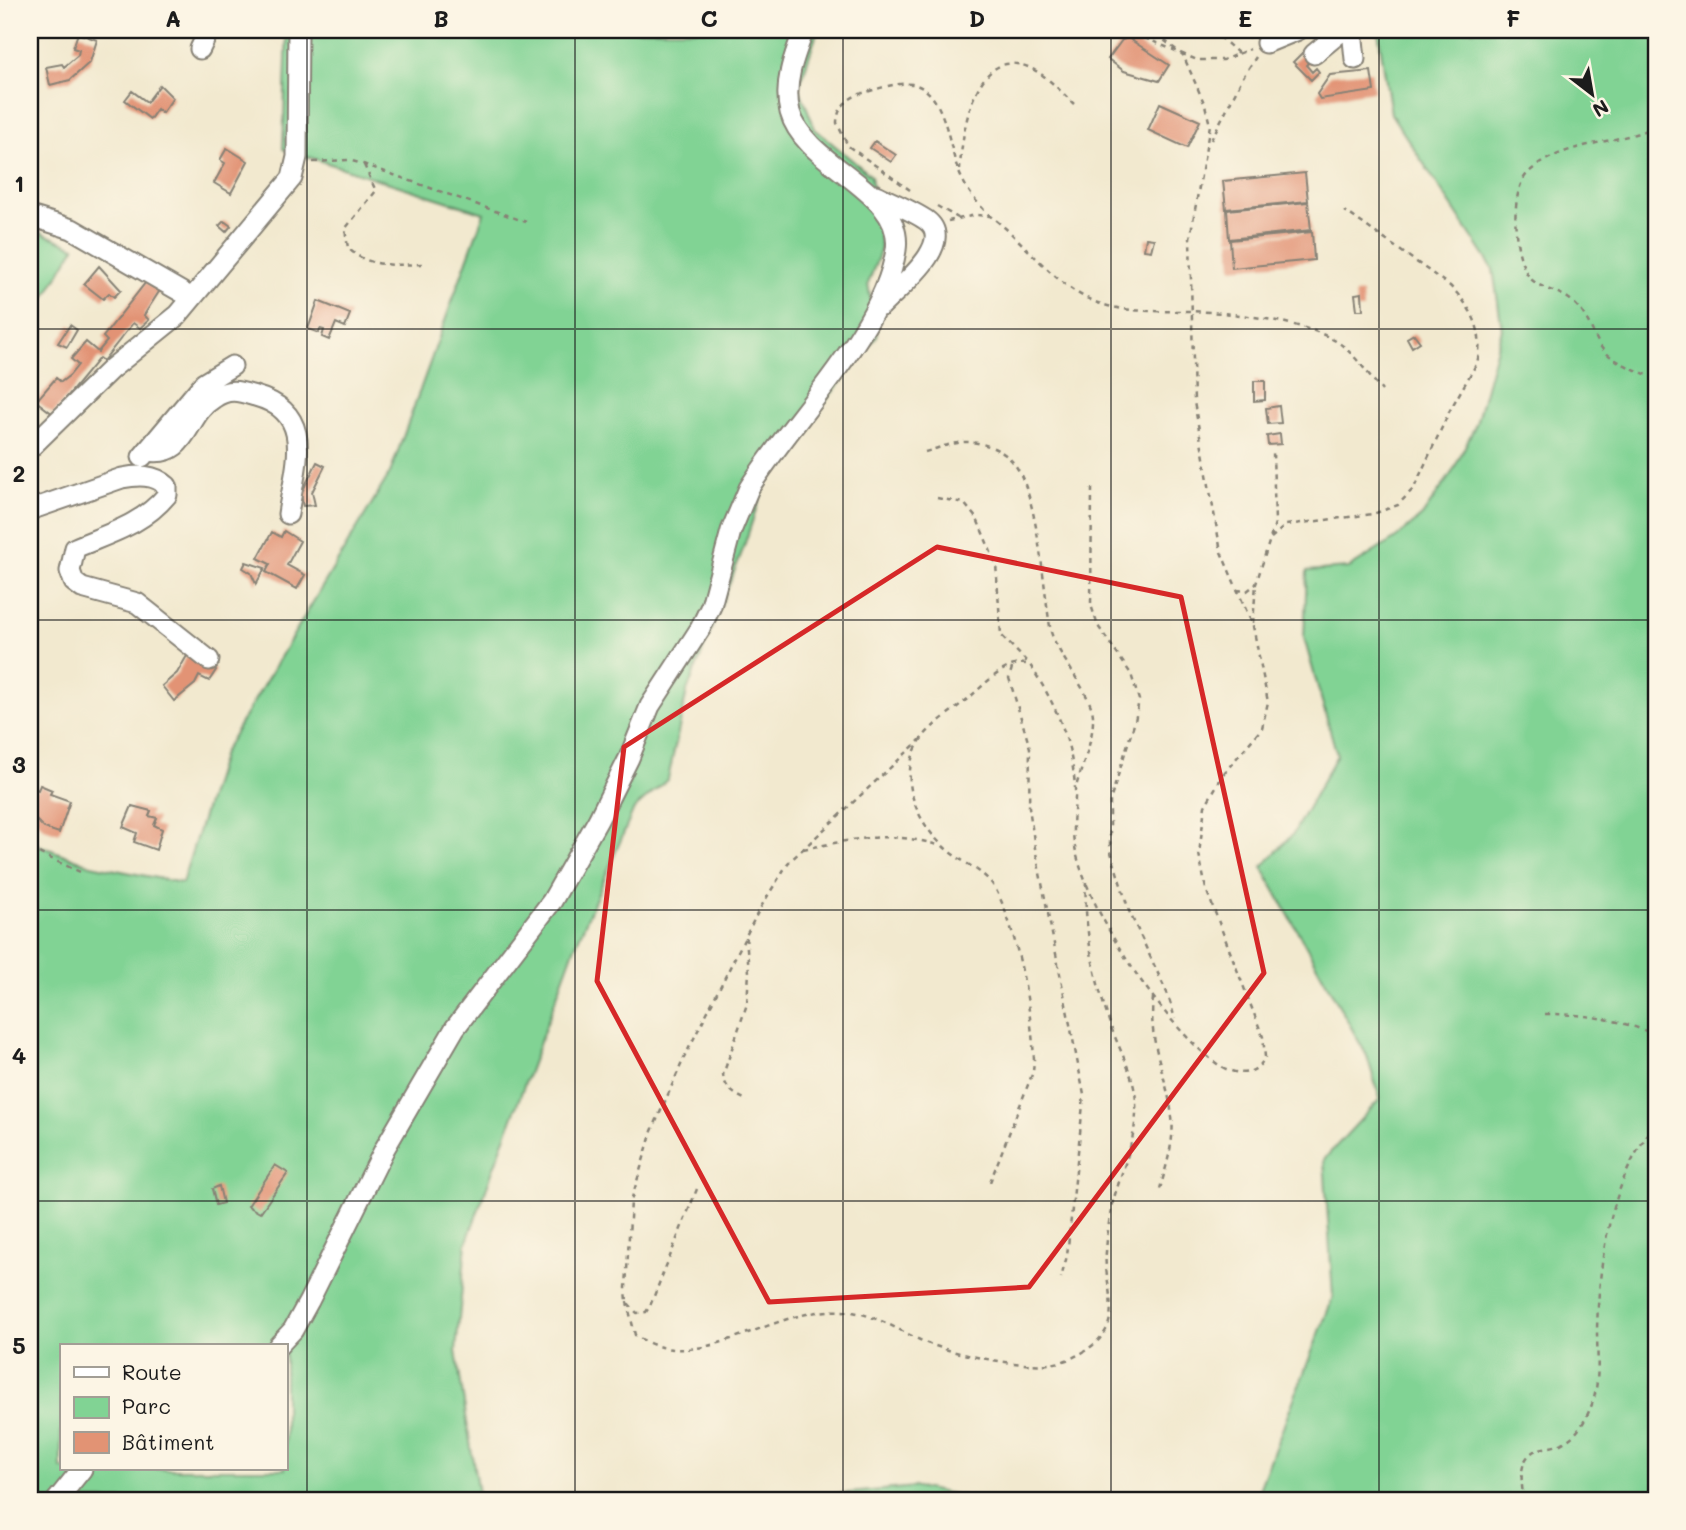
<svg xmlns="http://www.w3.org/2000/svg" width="1686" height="1530" viewBox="0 0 1686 1530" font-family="Mali,sans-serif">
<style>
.green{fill:#81d394;stroke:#4e7858;stroke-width:2;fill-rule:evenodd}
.building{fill:#e29374}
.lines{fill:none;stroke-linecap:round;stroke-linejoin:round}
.minor-casing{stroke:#878276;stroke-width:23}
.path{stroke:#878276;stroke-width:2.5;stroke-dasharray:5 5;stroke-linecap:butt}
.minor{stroke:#fff;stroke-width:19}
.marked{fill:none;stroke:#d62828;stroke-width:5;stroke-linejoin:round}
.grid{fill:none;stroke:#1c1c1c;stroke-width:2;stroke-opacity:0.55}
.neatline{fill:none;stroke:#1c1c1c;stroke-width:2.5}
.grid-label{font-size:23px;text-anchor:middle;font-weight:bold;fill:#1c1c1c}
</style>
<rect width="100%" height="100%" fill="#fcf5e5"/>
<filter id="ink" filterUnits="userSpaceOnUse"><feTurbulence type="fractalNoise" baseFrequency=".0143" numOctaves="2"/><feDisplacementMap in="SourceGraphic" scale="14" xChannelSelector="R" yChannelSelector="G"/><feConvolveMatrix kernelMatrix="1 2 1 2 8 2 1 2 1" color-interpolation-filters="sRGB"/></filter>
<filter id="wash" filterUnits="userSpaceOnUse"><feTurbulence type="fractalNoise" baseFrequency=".00686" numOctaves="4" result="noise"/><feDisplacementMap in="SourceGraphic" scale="28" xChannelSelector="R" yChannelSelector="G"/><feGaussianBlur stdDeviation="1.57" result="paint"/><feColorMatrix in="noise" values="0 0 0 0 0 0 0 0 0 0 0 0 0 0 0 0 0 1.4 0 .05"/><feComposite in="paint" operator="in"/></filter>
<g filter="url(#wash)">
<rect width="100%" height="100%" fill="#f2e9cf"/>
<path class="green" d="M287 30H818L799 87 815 129 871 176 881 249 868 284 877 336 768 474 742 552 687 691 668 779 634 809 574 949 466 1244 456 1351 479 1500H30V842L91 865 182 883 223 753 390 473 484 213 283 149ZM61 1346H285V1469H61Z
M1378 30H1656V1500H1255L1333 1297 1324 1159 1380 1099 1367 1056 1262 867 1293 834 1337 755 1304 638 1307 571 1349 568 1396 538 1422 516 1453 471 1476 424 1502 329 1493 269 1391 114Z
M30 228 75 247 30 323Z
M916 1487 982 1500H788L793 1498Z"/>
<g id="blocks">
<path class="building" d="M78 33 97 40 90 62 70 80 50 85 46 67 62 64 64 67 78 55 79 50 73 48Z
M1128 38 1169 65 1159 81 1124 71 1108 59 1122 40Z
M1305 50 1313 58 1306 65 1312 72 1316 68 1319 72 1311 80 1293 62Z
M1371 71 1374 91 1320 99 1317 94 1330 75Z
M160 85 173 98 162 113 157 109 150 119 125 100 132 91 147 102Z
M1160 103 1200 121 1187 148 1148 130Z
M875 141 896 155 891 162 870 148Z
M227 148 248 161 231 193 214 183 225 163 220 160Z
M1305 173 1308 201 1226 209 1223 181Z
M1308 202 1311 230 1229 239 1227 210Z
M224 221 231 226 226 232 219 226Z
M1312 232 1314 260 1232 268 1230 240Z
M1146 238 1154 239 1151 251 1144 250Z
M99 266 121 290 114 297 109 293 103 299 84 284Z
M156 278 164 284 144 315 149 320 140 328 133 323 103 361 99 358 53 414 36 401 56 378 61 382 70 375 78 365 71 359 86 342 98 352 107 341 103 337 146 282 151 286Z
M1362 293 1363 310H1357L1355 294Z
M318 301 350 314 345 327 336 323 329 340 322 337 324 330 320 329 319 333 308 329Z
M70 325 77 330 67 347 58 343Z
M1414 334 1420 342 1412 347 1407 338Z
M1254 381H1265V400L1254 401Z
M1279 406 1281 423 1268 424 1266 408Z
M1280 434 1281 444 1268 445 1267 436Z
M317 462 325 466 312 492 315 505 303 506 301 494Z
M284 531 300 541 287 565 305 575 297 589 266 572 270 564 258 558 272 532 281 537Z
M246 562 265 568 256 584 251 573 243 568Z
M188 654 216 670 209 681 199 676 195 684 174 701 162 686 177 673Z
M40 785 52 790 50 794 70 801 59 833 44 828 30 814V787L38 790Z
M132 806 151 811 149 816 157 818 154 825 162 829 156 850 134 842 137 833 123 827Z
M275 1165 288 1173 260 1213 248 1206Z
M219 1186 223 1203 216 1205 212 1189Z"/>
</g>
</g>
<g filter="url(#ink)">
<use href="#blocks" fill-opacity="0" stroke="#878276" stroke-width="2"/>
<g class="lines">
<defs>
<path id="minor" d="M1352 30 1355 59
M1266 43 1298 30
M200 49 209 30
M1314 54 1343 30
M876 195C893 203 911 210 926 220 958 243 898 288 881 306
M30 216 72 229 192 298
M30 448 111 369 178 315 292 178 297 157 298 30
M148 451C189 458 185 415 214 398 229 388 238 391 255 396 317 413 295 466 288 514
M142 457 204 383 232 366
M30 510 122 478C138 475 154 474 167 486V495C142 525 110 533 75 548L70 571 74 582 82 588 137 603 209 660
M278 1346 293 1330 309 1301 385 1148 455 1028 552 901 598 820 629 758 650 706 700 629 711 606 731 531 749 488C792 419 884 330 896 250 905 190 805 167 790 112 783 84 794 56 804 30
M57 1500 82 1469"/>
</defs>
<use href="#minor" class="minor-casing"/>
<path class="path" d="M1126 30 1197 60H1223L1250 49
M1212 30 1238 53
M1239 30 1250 38
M1656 126C1617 145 1560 141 1527 174 1509 193 1513 262 1532 280 1545 291 1561 291 1573 302 1589 317 1591 331 1601 347 1611 362 1640 371 1656 379
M1211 140 1243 77 1256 57
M313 162 348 160 363 164 526 222
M364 165 376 191 345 229 348 248C368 268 395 265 422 264
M960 170C961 138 972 57 1017 64 1040 67 1059 90 1074 104
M910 190 848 146 837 123C837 107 849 97 863 93 878 89 896 82 912 84 946 90 948 147 959 172 966 190 977 203 990 216
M937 206 958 218
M948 221 976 215 990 216C1027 242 1055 288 1098 303 1127 313 1158 311 1189 311 1229 312 1312 321 1343 346 1358 359 1370 376 1382 391
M925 452C939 448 953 442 967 442 982 442 1001 449 1011 460 1039 489 1043 591 1051 632 1059 658 1092 694 1093 716 1094 739 1082 765 1076 787
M1092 488 1091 605 1098 626 1131 674 1139 700 1135 721 1110 801V849L1129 911 1168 995 1175 1019
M937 498 964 503 977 519 996 564 1001 635 1028 663
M1271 538 1286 525 1373 514 1398 505 1414 488 1450 410 1477 363C1485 331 1472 308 1450 286L1345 211
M1237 590 1247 591 1256 584 1275 523 1273 452
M1253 623 1256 584
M1012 668 1009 678 1030 748 1029 807 1035 848 1084 1095 1067 1256 1061 1278
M30 849 80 872
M803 849C855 839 890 830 941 846
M746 937 749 972 747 1004 723 1075C725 1090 736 1095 748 1101
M1153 998C1148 1047 1167 1073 1172 1117 1175 1142 1165 1169 1159 1193
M1545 1014C1586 1014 1618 1019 1656 1035
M990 1182 1033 1072 1034 1060C1032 1014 1018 932 996 890 986 870 959 862 943 846 914 819 896 772 923 737 935 722 956 709 971 696 986 683 1009 658 1030 665 1056 705 1072 740 1075 788 1076 808 1070 827 1075 847 1088 913 1162 1023 1216 1063 1232 1075 1255 1079 1265 1057L1263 1037 1206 889 1199 854 1205 806 1224 773 1262 728 1268 702 1253 626 1221 552 1194 402 1190 238 1210 125 1205 105 1183 55 1151 30
M697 1189 650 1306 646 1312 637 1313 627 1302 626 1288 631 1201 652 1131 684 1058 759 910 788 863 921 739
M627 1302 635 1335C704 1383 780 1293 862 1314 883 1320 901 1331 920 1340 951 1354 1015 1367 1049 1364 1070 1362 1096 1348 1106 1330 1118 1307 1103 1276 1106 1252 1107 1236 1109 1220 1112 1205 1121 1171 1138 1137 1136 1102 1135 1077 1120 1051 1111 1027 1096 984 1083 929 1086 882
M1524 1500C1521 1483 1517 1456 1539 1449 1547 1447 1557 1447 1564 1442 1577 1435 1584 1423 1590 1409 1601 1385 1597 1356 1597 1330 1599 1257 1610 1182 1656 1123"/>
<use href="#minor" class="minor"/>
</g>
</g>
<path class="marked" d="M937 547 1181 597 1264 973 1029 1287 769 1302 597 981 624 747Z"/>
<path class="grid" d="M307 30V1500M575 30V1500M843 30V1500M1111 30V1500M1379 30V1500M30 329H1656M30 620H1656M30 910H1656M30 1201H1656"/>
<rect width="1686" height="1530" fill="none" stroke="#fcf5e5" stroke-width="77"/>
<rect x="60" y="1344" width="228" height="126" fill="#fcf5e5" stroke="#a29e95" stroke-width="2"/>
<rect x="74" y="1367" width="35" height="10" fill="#ffffff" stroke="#a29e95" stroke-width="2"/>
<text x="122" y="1380" font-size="21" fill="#1c1c1c">Route</text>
<rect x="74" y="1397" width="35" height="21" fill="#81d394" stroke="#a29e95" stroke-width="2"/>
<text x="122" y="1414" font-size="21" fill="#1c1c1c">Parc</text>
<rect x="74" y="1432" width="35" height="21" fill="#e29374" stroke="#a29e95" stroke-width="2"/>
<text x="122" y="1450" font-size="21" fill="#1c1c1c">Bâtiment</text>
<g transform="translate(1592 94) rotate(149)" stroke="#fcf5e5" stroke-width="5" paint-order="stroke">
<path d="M0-5L12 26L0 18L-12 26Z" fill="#1c1c1c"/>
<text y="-10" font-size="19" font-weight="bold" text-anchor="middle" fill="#1c1c1c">N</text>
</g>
<rect x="38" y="38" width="1610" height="1454" class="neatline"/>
<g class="grid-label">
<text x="173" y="27">A</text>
<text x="441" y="27">B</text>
<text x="709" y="27">C</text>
<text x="977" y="27">D</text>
<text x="1245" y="27">E</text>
<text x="1513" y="27">F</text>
<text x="19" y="192">1</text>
<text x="19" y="482">2</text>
<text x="19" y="773">3</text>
<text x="19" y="1064">4</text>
<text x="19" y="1354">5</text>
</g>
</svg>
